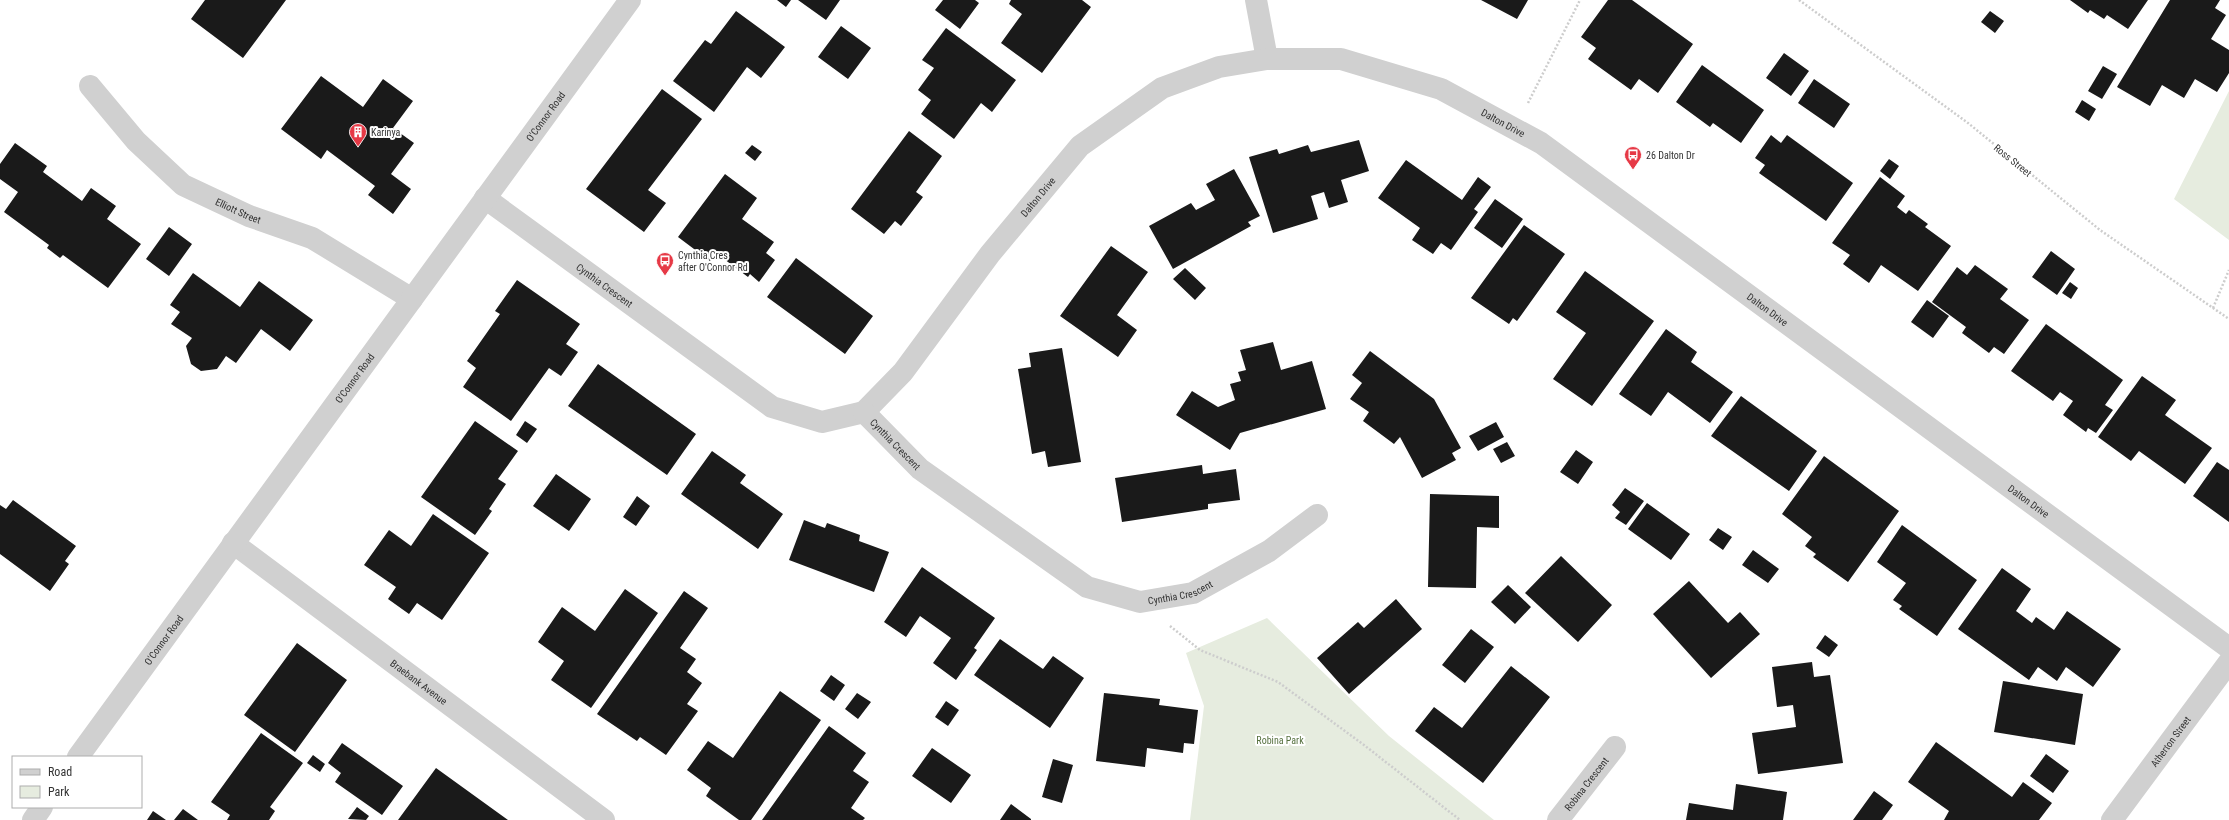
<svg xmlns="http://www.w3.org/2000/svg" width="2229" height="820" viewBox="0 0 2229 820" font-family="'Roboto Condensed',sans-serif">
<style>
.green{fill:#e6ecdf}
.building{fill:#1a1a1a}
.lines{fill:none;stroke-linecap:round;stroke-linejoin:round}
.path{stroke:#cdcdcd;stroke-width:2.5;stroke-dasharray:2 2;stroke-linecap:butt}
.minor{stroke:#d0d0d0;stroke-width:22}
.tertiary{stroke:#d0d0d0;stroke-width:22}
.labels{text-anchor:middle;stroke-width:4;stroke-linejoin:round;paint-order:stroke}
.street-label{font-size:10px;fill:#333;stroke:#fff}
.poi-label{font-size:10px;fill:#333;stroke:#fff;text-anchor:start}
.park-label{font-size:10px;fill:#56703f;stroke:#fff}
</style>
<rect width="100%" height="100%" fill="#fff"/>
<path class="green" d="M2229 91V240L2174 199Z
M1267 618 1389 736 1494 820H1190L1204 706 1186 653Z"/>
<path class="building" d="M205 0H286L243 58 191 19Z
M777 0H791L786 7Z
M798 0H840L826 20Z
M943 0H975L979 3 960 29 935 10Z
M1011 0H1082L1091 7 1042 73 1001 43 1022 14 1009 4Z
M1481 0H1528L1517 19Z
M1608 0H1632L1693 44 1658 93 1639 79 1631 90 1588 59 1596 48 1581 37Z
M2070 0H2148L2128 29 2107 15 2104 19 2090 10 2088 13Z
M2170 0H2220L2215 8 2226 15 2211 39 2229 50V73L2217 92 2195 79 2184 98 2162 85 2150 106 2117 87Z
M736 11 785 47 761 78 747 67 714 112 673 81 705 40 711 44Z
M1990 11 2004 21 1995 33 1981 22Z
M841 26 871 48 848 79 818 57Z
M946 28 1016 80 992 112 981 103 954 139 921 114 931 100 918 90 934 68 922 60Z
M1784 53 1809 71 1791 96 1766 78Z
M1702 65 1764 110 1741 143 1713 123 1710 127 1676 102Z
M2103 66 2117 74 2102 99 2088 91Z
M321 76 363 107 383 79 413 101 393 128 414 143 391 174 411 189 393 214 368 195 375 186 327 150 321 159 281 129Z
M1814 79 1850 104 1834 128 1798 103Z
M662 89 702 119 648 190 666 203 644 232 586 189Z
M2082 100 2096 109 2089 121 2075 112Z
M909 131 942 156 916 192 923 197 901 226 895 221 884 234 851 209Z
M1771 135 1781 143 1787 135 1853 183 1826 221 1759 173 1765 165 1755 158Z
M1359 140 1369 171 1341 180 1348 202 1329 208 1324 192 1311 196 1318 219 1273 233 1249 157 1277 149 1279 154 1308 145 1311 152Z
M15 143 47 166 43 172 82 201 91 188 116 206 107 219 141 244 108 288 63 255 60 258 47 248 49 245 4 212 18 192 0 179V164Z
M752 145 762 152 755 161 745 153Z
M1889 159 1899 166 1890 179 1880 171Z
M1406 160 1462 200 1478 177 1491 187 1474 209 1478 212 1451 250 1441 243 1433 254 1412 240 1420 228 1378 198Z
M1234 169 1260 216 1248 222 1251 226 1173 269 1149 226 1191 203 1196 210 1215 200 1206 184Z
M725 174 757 198 742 219 774 242 766 253 775 260 759 282 750 274 748 277 716 253 710 261 678 237Z
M1880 177 1905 196 1897 207 1906 214 1909 210 1928 224 1925 227 1951 246 1918 291 1881 265 1869 283 1843 264 1850 255 1832 243Z
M1495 199 1523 219 1502 248 1474 228Z
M1524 225 1565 254 1517 321 1513 318 1509 324 1471 298Z
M169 227 192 244 169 276 146 259Z
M1111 246 1148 272 1117 315 1137 330 1118 357 1060 316Z
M2051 251 2075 269 2057 295 2032 277Z
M796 258 873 316 845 354 767 297Z
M1975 265 2008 289 2000 299 2029 320 2004 354 1994 347 1989 353 1962 333 1966 327 1932 302 1957 267 1967 275Z
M1185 268 1206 288 1195 300 1173 279Z
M1585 271 1654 321 1592 406 1553 379 1586 333 1556 312Z
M193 273 240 307 259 281 313 320 290 351 261 329 236 363 226 356 217 369 201 371 191 364 186 346 192 338 171 324 180 312 170 305Z
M517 280 580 324 566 344 578 352 561 376 549 368 511 421 463 387 476 368 467 361 500 314 495 311Z
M2070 282 2078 288 2071 299 2062 293Z
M1927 300 1949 316 1933 338 1911 322Z
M2046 324 2123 380 2105 405 2113 410 2096 433 2088 428 2086 432 2063 415 2073 401 2060 392 2053 401 2011 371Z
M1666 329 1697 352 1691 362 1733 392 1710 423 1668 392 1651 416 1619 394Z
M1273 342 1281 370 1312 361 1326 409 1240 433 1230 450 1176 415 1192 391 1218 407 1235 400 1230 384 1241 381 1238 372 1246 370 1240 350Z
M1062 348 1081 462 1048 467 1045 451 1032 454 1018 369 1031 367 1029 353Z
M1370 351 1434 399 1461 448 1452 453 1456 460 1422 478 1400 437 1394 444 1363 421 1369 412 1350 399 1362 383 1352 375Z
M598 364 696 434 667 475 568 406Z
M2142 376 2176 400 2165 415 2212 448 2185 484 2139 451 2131 461 2098 437Z
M1741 396 1817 451 1789 491 1711 436Z
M475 421 518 451 498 479 506 484 489 509 492 511 475 535 421 497Z
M525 421 537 429 527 443 516 435Z
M1496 422 1504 437 1478 451 1469 436Z
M1507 442 1515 456 1501 463 1493 449Z
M1576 450 1593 462 1578 484 1560 472Z
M712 451 746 475 740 483 783 514 758 549 681 494Z
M1824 456 1899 511 1848 582 1813 557 1816 554 1805 546 1812 537 1782 514Z
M2217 462 2229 470V522L2193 496Z
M1202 465 1203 474 1236 469 1240 500 1208 504V509L1122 522 1115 478Z
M556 474 591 499 569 531 533 506Z
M1625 488 1644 501 1626 525 1615 518 1620 512 1612 505Z
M1430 494 1499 496V528L1477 527 1476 588 1428 587Z
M637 496 650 506 636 526 623 517Z
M13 500 76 546 65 561 69 564 50 591 0 554V505L6 509Z
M1647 503 1690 534 1671 560 1628 529Z
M433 514 489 553 442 620 417 603 409 614 388 599 396 587 364 565 389 530 411 546Z
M804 520 825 528 827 523 860 535 859 541 889 552 874 592 789 560Z
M1902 525 1977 580 1937 636 1899 609 1902 606 1893 600 1906 583 1877 562Z
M1718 528 1732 537 1723 550 1709 540Z
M1753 550 1779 569 1768 583 1742 565Z
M1561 556 1612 605 1578 642 1525 593Z
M922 567 995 618 974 648 977 650 956 680 933 663 951 638 920 616 906 637 884 622Z
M2002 568 2031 589 2016 611 2032 623 2036 617 2054 630 2067 611 2121 649 2093 687 2066 667 2057 681 2038 667 2029 680 1958 629Z
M1689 581 1728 623 1740 612 1760 634 1711 678 1653 614Z
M1508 585 1531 607 1515 624 1491 602Z
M625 589 658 613 591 708 551 680 564 661 538 642 562 607 595 631Z
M684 591 708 608 680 648 696 659 687 672 702 683 687 704 698 711 666 755 640 737 637 741 597 714Z
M1396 599 1422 629 1349 694 1317 658 1358 622 1364 628Z
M1471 629 1494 647 1465 683 1442 665Z
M1825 635 1838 645 1829 657 1816 648Z
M1000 639 1043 669 1053 656 1084 678 1050 728 974 675Z
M297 643 347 680 295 752 244 715Z
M1812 662 1814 677 1830 675 1843 763 1758 774 1752 733 1796 727 1793 705 1777 707 1772 667Z
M1511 666 1550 697 1483 783 1415 731 1434 707 1462 728Z
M831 675 845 685 834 701 820 691Z
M2003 681 2083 694 2075 745 1994 732Z
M780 691 821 720 751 820H739L706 796 711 788 687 770 708 741 733 758Z
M857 693 871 702 858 719 845 709Z
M1104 693 1160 699 1159 705 1198 710 1194 744 1184 743 1183 753 1147 748 1145 767 1096 761Z
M946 701 959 710 948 726 935 717Z
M829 726 866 753 853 771 869 782 851 808 865 818 863 820H762Z
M261 733 303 763 270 807 275 811 269 820H227L230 815 211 802Z
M1936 742 2012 797 2023 782 2052 803 2039 820H1944L1949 811 1908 782Z
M342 743 403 786 382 815 335 782 341 773 328 763Z
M932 748 971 775 951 803 912 776Z
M2046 754 2069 771 2053 793 2030 776Z
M313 755 325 764 320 772 307 763Z
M1053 759 1073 765 1062 803 1042 797Z
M436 768 508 820H398Z
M1736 784 1787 792 1783 820H1686L1689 803 1733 810Z
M1874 791 1893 805 1882 820H1853Z
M1011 804 1031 819V820H1000Z
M357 807 369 816 366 820 348 819Z
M183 809 198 820H174Z
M153 811 166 820H147Z"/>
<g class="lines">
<path class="path" d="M1799 0 1968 123 2100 230 2229 319
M1528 103 1580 0
M2213 308 2229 270
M1170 626 1200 650 1278 682 1364 745 1460 820"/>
<g class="minor">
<path d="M1256 0 1267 59"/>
<path id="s1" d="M90 86 136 141 183 185 249 216 312 238 412 299"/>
<path id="s2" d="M485 198 772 407 822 422 864 412"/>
<path id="s3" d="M864 412 903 372 990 254 1080 146 1162 88 1219 67 1267 59H1341L1441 89 1541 143 2229 648"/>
<path id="s4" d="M864 412 920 469 1087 587 1140 602 1193 593 1269 551 1317 515"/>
<path id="s5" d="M233 543 604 820"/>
<path id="s6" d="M1558 820 1615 747"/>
<path id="s7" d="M2112 820 2229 662"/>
</g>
<g class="tertiary">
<path id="s8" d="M78 757 630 0"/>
<path d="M33 820 42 807"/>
</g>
</g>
<defs>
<symbol id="building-pin" viewBox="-11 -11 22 30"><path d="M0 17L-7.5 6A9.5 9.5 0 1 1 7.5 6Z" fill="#e63946" stroke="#fff"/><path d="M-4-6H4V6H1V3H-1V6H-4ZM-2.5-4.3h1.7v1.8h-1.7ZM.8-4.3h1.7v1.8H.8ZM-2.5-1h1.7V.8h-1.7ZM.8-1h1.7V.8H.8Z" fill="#fff"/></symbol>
<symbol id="bus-pin" viewBox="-11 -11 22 30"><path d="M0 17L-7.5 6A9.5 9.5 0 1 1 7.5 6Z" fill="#e63946" stroke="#fff"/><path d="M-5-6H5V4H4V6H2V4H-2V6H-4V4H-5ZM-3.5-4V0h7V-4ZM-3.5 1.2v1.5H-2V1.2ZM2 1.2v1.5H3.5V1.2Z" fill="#fff"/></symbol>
</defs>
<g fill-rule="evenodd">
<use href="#building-pin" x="348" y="122" width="20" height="27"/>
<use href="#bus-pin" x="1623" y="145" width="20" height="27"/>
<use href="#bus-pin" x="655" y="251" width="20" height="27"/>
</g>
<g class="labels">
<g class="street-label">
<text dy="4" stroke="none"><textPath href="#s8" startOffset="793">O'Connor Road</textPath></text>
<text dy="4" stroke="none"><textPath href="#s3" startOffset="802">Dalton Drive</textPath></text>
<text transform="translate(2013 160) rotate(39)" y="4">Ross Street</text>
<text dy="4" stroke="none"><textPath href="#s3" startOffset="277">Dalton Drive</textPath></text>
<text dy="4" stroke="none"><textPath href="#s1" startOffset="197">Elliott Street</textPath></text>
<text dy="4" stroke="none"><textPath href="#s2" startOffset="148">Cynthia Crescent</textPath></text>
<text dy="4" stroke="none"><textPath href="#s3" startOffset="1126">Dalton Drive</textPath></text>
<text dy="4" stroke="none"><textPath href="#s8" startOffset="469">O'Connor Road</textPath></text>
<text dy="4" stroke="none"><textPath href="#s4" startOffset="45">Cynthia Crescent</textPath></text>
<text dy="4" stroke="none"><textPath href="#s3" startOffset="1450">Dalton Drive</textPath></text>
<text dy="4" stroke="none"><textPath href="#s4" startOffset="381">Cynthia Crescent</textPath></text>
<text dy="4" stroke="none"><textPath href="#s8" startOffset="145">O'Connor Road</textPath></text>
<text dy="4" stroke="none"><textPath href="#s5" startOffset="232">Braebank Avenue</textPath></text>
<text dy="4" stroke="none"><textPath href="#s7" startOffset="98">Atherton Street</textPath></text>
<text dy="4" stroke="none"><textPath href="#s6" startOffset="46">Robina Crescent</textPath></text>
</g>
<g class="poi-label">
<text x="371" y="136">Karinya</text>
<text x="1646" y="159">26 Dalton Dr</text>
<text x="678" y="259">Cynthia Cres<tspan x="678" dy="12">after O'Connor Rd</tspan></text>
</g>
<g class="park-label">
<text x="1280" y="744">Robina Park</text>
</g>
</g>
<rect x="12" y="756" width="130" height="52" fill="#ffffff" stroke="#adadad"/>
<rect x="20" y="769" width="20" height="6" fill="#d0d0d0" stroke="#adadad"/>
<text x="48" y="776" font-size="12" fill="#333333">Road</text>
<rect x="20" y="786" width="20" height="12" fill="#e6ecdf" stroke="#adadad"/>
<text x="48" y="796" font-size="12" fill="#333333">Park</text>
</svg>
